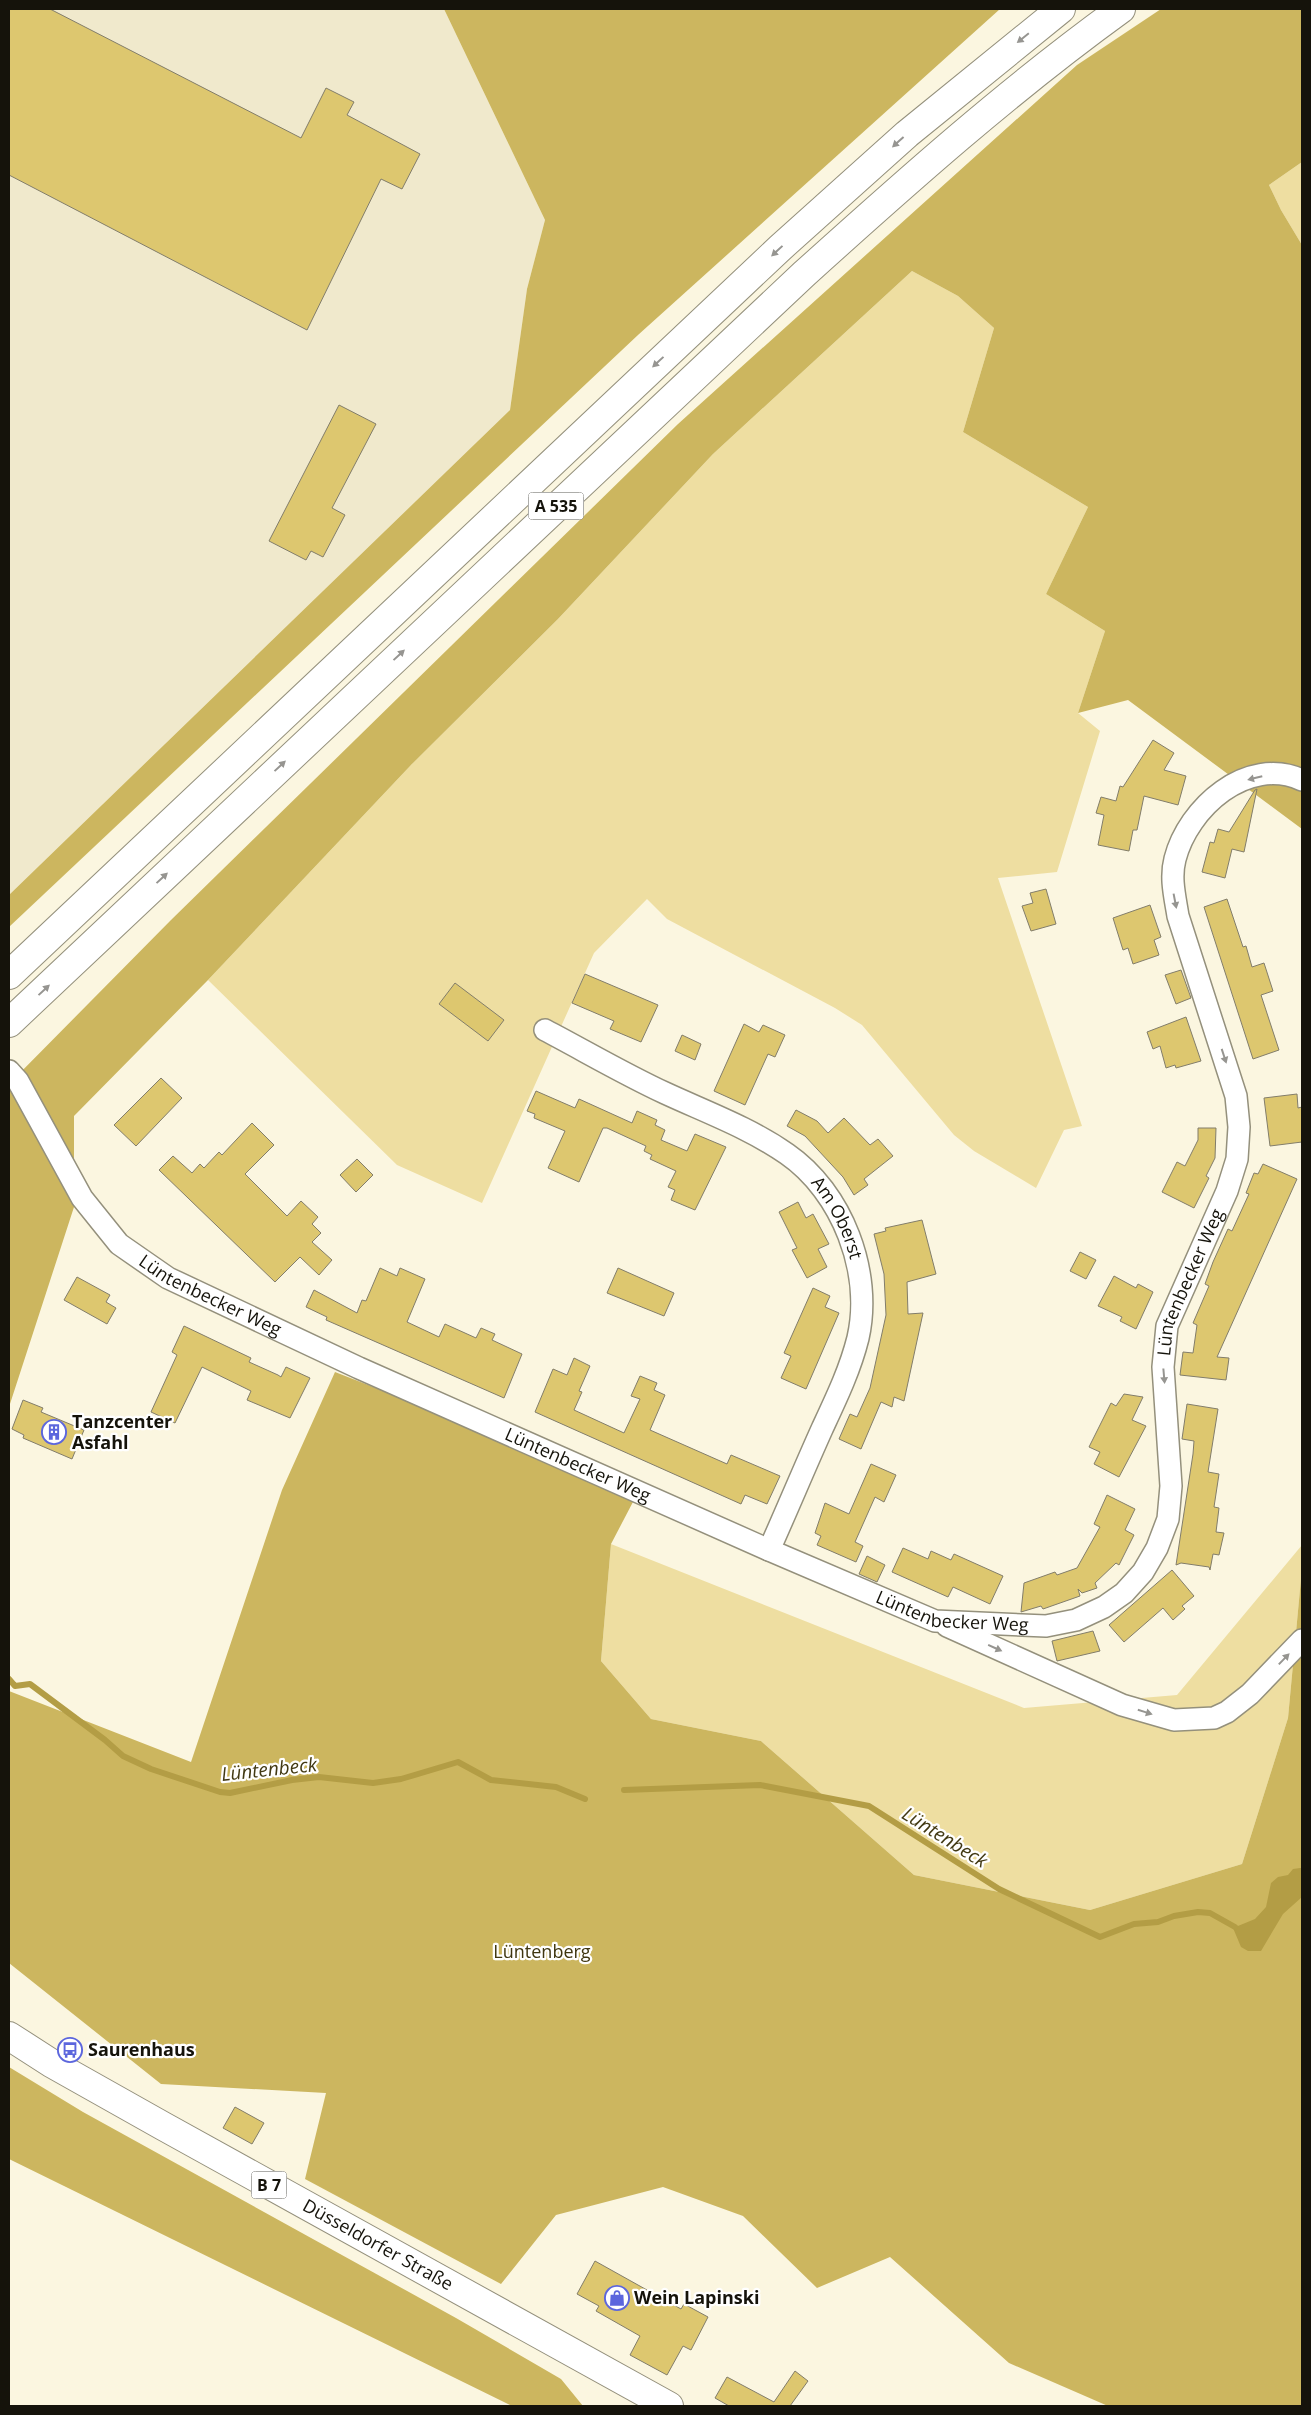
<svg xmlns="http://www.w3.org/2000/svg" width="1311" height="2415" viewBox="0 0 1311 2415" font-family="'Open Sans',sans-serif">
<style>
.built{fill:#f0e9cc}
.green{fill:#eedea1}
.forest{fill:#ccb65f}
.water{fill:#b39d45}
.lines{fill:none;stroke-linecap:round;stroke-linejoin:round}
.stream{stroke:#b39d45;stroke-width:6}
.building{fill:#ddc76f;stroke:#827d6a}
.minor-casing{stroke:#94907c;stroke-width:24}
.primary-casing{stroke:#94907c;stroke-width:30}
.motorway-casing{stroke:#94907c;stroke-width:30}
.minor{stroke:#fff;stroke-width:21}
.primary{stroke:#fff;stroke-width:28}
.motorway{stroke:#fff;stroke-width:28}
.oneway{fill:#969591}
.labels{text-anchor:middle;stroke-width:4.5;stroke-linejoin:round;paint-order:stroke}
.shield{fill:#fff;stroke:#5b5a54;stroke-width:1}
.shield-label{font-size:16px;font-weight:bold;fill:#15130b}
.street-label{font-size:18px;fill:#15130b;stroke:#fff}
.poi-label{font-size:18px;font-weight:bold;fill:#15130b;stroke:#fff;text-anchor:start}
.park-label{font-size:18px;fill:#3f3610;stroke:#fff}
.water-label{font-size:19px;font-style:italic;fill:#423913;stroke:#fff}
</style>
<rect width="100%" height="100%" fill="#fbf6e0"/>
<path class="built" d="M9 9H444L545 220 527 289 510 410 9 895Z"/>
<path class="green" d="M1302 162V245L1281 210 1269 185Z
M912 271 958 296 994 328 963 432 1088 507 1046 594 1105 631 1078 713 1100 731 1057 872 998 878 1082 1126 1064 1130 1036 1188 974 1151 954 1135 862 1025 835 1008 667 919 647 899 594 953 482 1203 397 1165 208 980 411 765 558 619 713 454Z
M611 1544 1024 1708 1177 1695 1302 1545V1568L1288 1718 1242 1864 1090 1910 914 1875 761 1741 651 1719 601 1661Z"/>
<path class="forest" d="M444 9H1000L638 335 9 927V895L510 410 527 289 545 220Z
M1161 9H1302V162L1269 185 1281 210 1302 245V829L1128 700 1078 713 1105 631 1046 594 1088 507 963 432 994 328 958 296 912 271 713 454 558 619 411 765 208 980 74 1116V1207L9 1407V1084L171 920 678 424 1077 65Z
M335 1372 399 1397 634 1500 611 1544 601 1661 651 1719 761 1741 914 1875 1090 1910 1242 1864 1288 1718 1302 1568V2406H1108L1009 2363 890 2257 817 2288 743 2216 663 2187 556 2215 501 2284 305 2179 326 2093 161 2084 9 1963V1691L191 1762 282 1490Z
M9 2067 83 2112 456 2318 561 2379 583 2406H512L9 2159Z"/>
<path class="water" d="M1300 1868H1302V1897L1283 1914 1261 1951H1248L1241 1947 1233 1928 1255 1919 1266 1907 1271 1883 1278 1877 1288 1875 1293 1869Z"/>
<g class="lines">
<path class="stream" d="M9 1679 15 1686 30 1684 105 1740 123 1756 151 1769 220 1792 230 1793 292 1780 319 1777 373 1783 401 1779 458 1762 491 1780 556 1787 585 1799
M624 1790 760 1785 869 1806 999 1889 1100 1937 1134 1924 1158 1922 1174 1916 1198 1912 1210 1913 1235 1927"/>
</g>
<path class="building" d="M9 9H50L301 138 326 88 354 102 347 115 420 154 402 189 381 179 307 330 9 175Z
M339 405 376 424 332 508 345 515 323 557 311 551 306 560 269 541Z
M1153 740 1174 753 1164 770 1186 776 1178 805 1144 796 1137 830H1133L1129 851 1098 845 1104 815 1096 813 1101 797 1116 801 1120 786 1123 787Z
M1257 789 1244 852 1232 849 1225 878 1202 872 1210 842 1214 843 1218 829 1229 832 1255 790Z
M1046 889 1056 924 1031 931 1022 906 1033 903 1030 893Z
M1227 899 1243 947 1246 946 1252 967 1264 963 1273 991 1261 995 1279 1050 1253 1059 1204 907Z
M1150 905 1161 937 1154 940 1159 955 1133 964 1128 948 1123 950 1113 918Z
M1181 970 1191 998 1176 1004 1165 975Z
M585 974 658 1005 641 1042 610 1029 614 1021 572 1003Z
M455 983 504 1020 488 1041 439 1004Z
M1186 1017 1201 1061 1176 1068 1175 1065 1166 1068 1160 1046 1153 1049 1147 1032Z
M744 1024 759 1032 763 1025 785 1035 775 1057 768 1054 745 1105 714 1091Z
M682 1035 701 1044 695 1060 675 1051Z
M161 1078 182 1098 136 1146 114 1125Z
M536 1091 575 1108 579 1099 632 1123 637 1111 657 1120 655 1125 665 1130 661 1140 687 1151 695 1134 726 1147 695 1210 671 1200 675 1190 668 1187 676 1171 650 1159 652 1155 644 1151 646 1146 607 1128H603L579 1182 548 1168 565 1131 534 1118 535 1114 527 1111Z
M1297 1094 1298 1108 1302 1107V1142L1270 1146 1264 1098Z
M796 1110 817 1121 828 1133 844 1118 870 1145 878 1139 893 1156 864 1179 868 1185 854 1195 843 1177 805 1136 787 1126Z
M252 1123 274 1145 245 1174 287 1216 301 1201 318 1217 312 1224 321 1233 312 1242 332 1260 319 1275 300 1257 275 1282 159 1170 173 1156 192 1173 200 1164 204 1168 219 1152 222 1155Z
M1198 1128H1216L1215 1158 1206 1176 1209 1178 1194 1208 1162 1192 1177 1162 1185 1166 1198 1140Z
M357 1159 373 1175 356 1192 340 1175Z
M1263 1164 1297 1179 1217 1357 1229 1358 1226 1380 1180 1375 1183 1352 1193 1353 1197 1325 1193 1323 1209 1286 1205 1284 1213 1262 1228 1229 1232 1231 1249 1194 1246 1193 1254 1173 1258 1174Z
M798 1202 806 1218 813 1214 829 1244 818 1249 827 1267 807 1278 792 1250 797 1248 779 1212Z
M922 1220 936 1274 907 1282 908 1314 923 1313 904 1401 894 1397 892 1407 881 1402 861 1449 839 1439 850 1414 857 1417 870 1388 886 1315 884 1274 874 1234 886 1231 885 1228Z
M1080 1252 1096 1260 1086 1279 1070 1271Z
M380 1268 397 1276 400 1268 425 1279 407 1322 439 1337 445 1324 476 1338 481 1328 495 1334 492 1340 522 1354 504 1398 326 1320 327 1317 306 1307 314 1290 357 1313 362 1300 366 1301Z
M618 1268 674 1293 664 1316 607 1293Z
M1114 1276 1136 1288 1138 1284 1153 1292 1136 1329 1120 1321 1122 1317 1098 1306Z
M77 1277 110 1295 106 1302 116 1308 107 1324 64 1300Z
M813 1288 830 1296 825 1307 839 1313 806 1389 781 1378 791 1356 784 1353Z
M184 1326 251 1358 249 1362 278 1375 281 1377 286 1367 310 1378 290 1418 247 1400 251 1391 202 1367 175 1423 151 1412 177 1355 172 1352Z
M574 1358 590 1366 579 1391 582 1392 574 1410 624 1433 640 1399 631 1396 640 1376 657 1383 654 1390 665 1395 650 1430 727 1464 731 1455 780 1476 767 1504 745 1495 741 1504 535 1412 553 1369 567 1375Z
M1124 1394 1143 1397 1132 1420 1146 1426 1119 1477 1094 1464 1100 1452 1089 1447 1111 1403 1116 1406Z
M23 1400 43 1408 41 1412 84 1430 72 1459 23 1438 24 1435 12 1429Z
M1187 1404 1218 1409 1208 1472 1219 1474 1214 1507 1219 1508 1216 1532 1224 1533 1219 1555 1213 1554 1210 1570 1209 1567 1181 1563 1176 1565 1193 1454 1194 1441 1182 1439Z
M871 1464 896 1475 884 1502 875 1497 855 1542 863 1546 856 1562 817 1545 821 1536 815 1533 825 1503 849 1514Z
M1107 1495 1135 1509 1125 1530 1134 1535 1119 1565 1116 1563 1095 1583 1097 1588 1082 1593 1078 1589 1080 1596 1043 1609 1041 1606 1021 1612 1024 1583 1055 1572 1057 1575 1077 1568 1100 1527 1094 1524Z
M903 1548 928 1559 931 1551 951 1560 954 1554 1003 1576 990 1604 953 1587 948 1597 892 1572Z
M867 1556 885 1565 877 1582 859 1574Z
M1172 1570 1194 1596 1182 1606 1185 1609 1173 1620 1163 1608 1124 1642 1109 1625Z
M1093 1631 1100 1651 1057 1661 1052 1641Z
M235 2107 264 2123 252 2144 223 2128Z
M595 2261 681 2309 684 2304 708 2317 691 2350 683 2346 667 2375 630 2355 640 2336 596 2311 599 2306 577 2294Z
M795 2371 808 2381 790 2406H729L715 2398 727 2377 774 2402Z"/>
<g class="lines">
<defs>
<g id="minor">
<path id="s1" d="M545 1030C585 1051 624 1074 665 1093 706 1112 750 1128 787 1154 842 1192 873 1272 858 1338 850 1370 836 1399 822 1429 804 1469 787 1510 769 1550"/>
<path id="s2" d="M9 1071 18 1081 82 1198 119 1244 168 1278 359 1368 769 1550 935 1621 1046 1626 1076 1620 1104 1607 1124 1593 1143 1572 1157 1548 1168 1519 1171 1486 1163 1367 1167 1326 1227 1191 1237 1159 1239 1127 1236 1096 1178 916C1175 897 1170 878 1175 859 1188 808 1247 755 1302 780"/>
<path d="M947 1626 1122 1705 1174 1720 1214 1718 1227 1712 1250 1694 1302 1640"/>
</g>
<g id="primary">
<path id="s3" d="M9 2036 51 2063 163 2126 669 2406"/>
</g>
<path id="motorway" d="M9 975 780 248 907 134 1061 9
M9 1023 804 274C906 182 1009 90 1121 9"/>
</defs>
<use href="#minor" class="minor-casing"/>
<use href="#primary" class="primary-casing"/>
<use href="#motorway" class="motorway-casing"/>
<use href="#minor" class="minor"/>
<use href="#primary" class="primary"/>
<use href="#motorway" class="motorway"/>
</g>
<defs><path id="oneway-solid" d="M-6-.8H1V-3.2L6.5 0L1 3.2V.8H-6Z" transform="scale(1.25)"/></defs>
<g class="oneway">
<use href="#oneway-solid" transform="translate(1023 38) rotate(141)"/>
<use href="#oneway-solid" transform="translate(898 142) rotate(138)"/>
<use href="#oneway-solid" transform="translate(777 251) rotate(137)"/>
<use href="#oneway-solid" transform="translate(658 362) rotate(137)"/>
<use href="#oneway-solid" transform="translate(399 655) rotate(-43)"/>
<use href="#oneway-solid" transform="translate(280 766) rotate(-43)"/>
<use href="#oneway-solid" transform="translate(1255 778) rotate(166)"/>
<use href="#oneway-solid" transform="translate(162 878) rotate(-43)"/>
<use href="#oneway-solid" transform="translate(1175 901) rotate(79)"/>
<use href="#oneway-solid" transform="translate(44 990) rotate(-43)"/>
<use href="#oneway-solid" transform="translate(1224 1056) rotate(72)"/>
<use href="#oneway-solid" transform="translate(1164 1376) rotate(85)"/>
<use href="#oneway-solid" transform="translate(995 1648) rotate(24)"/>
<use href="#oneway-solid" transform="translate(1284 1659) rotate(-46)"/>
<use href="#oneway-solid" transform="translate(1145 1712) rotate(17)"/>
</g>
<defs>
<symbol id="building-ring" viewBox="-11 -11 22 22"><circle r="9.5" fill="#fff" stroke="#5c66dd" stroke-width="1.5"/><path d="M-4-6H4V6H1V3H-1V6H-4ZM-2.5-4.3h1.7v1.8h-1.7ZM.8-4.3h1.7v1.8H.8ZM-2.5-1h1.7V.8h-1.7ZM.8-1h1.7V.8H.8Z" fill="#5c66dd"/></symbol>
<symbol id="bus-ring" viewBox="-11 -11 22 22"><circle r="9.5" fill="#fff" stroke="#5c66dd" stroke-width="1.5"/><path d="M-5-6H5V4H4V6H2V4H-2V6H-4V4H-5ZM-3.5-4V0h7V-4ZM-3.5 1.2v1.5H-2V1.2ZM2 1.2v1.5H3.5V1.2Z" fill="#5c66dd"/></symbol>
<symbol id="shop-ring" viewBox="-11 -11 22 22"><circle r="9.5" fill="#fff" stroke="#5c66dd" stroke-width="1.5"/><path d="M-5-2.5h2.3a2.7 3.5 0 0 1 5.4 0H5L5.5 6h-11ZM-1.5-2.5h3a1.5 2.3 0 0 0-3 0Z" fill="#5c66dd"/></symbol>
</defs>
<g fill-rule="evenodd">
<use href="#building-ring" x="40" y="1418" width="28" height="28"/>
<use href="#bus-ring" x="56" y="2036" width="28" height="28"/>
<use href="#shop-ring" x="603" y="2284" width="28" height="28"/>
</g>
<g class="labels">
<g class="shield">
<rect x="528.5" y="492.5" width="55" height="27" rx="4"/>
<rect x="251.5" y="2171.5" width="35" height="27" rx="4"/>
</g>
<g class="shield-label">
<text x="556" y="512">A 535</text>
<text x="269" y="2191">B 7</text>
</g>
<g class="street-label">
<text dy="6" stroke="none"><textPath href="#s1" startOffset="355">Am Oberst</textPath></text>
<text dy="6" stroke="none"><textPath href="#s2" startOffset="1632">Lüntenbecker Weg</textPath></text>
<text dy="6" stroke="none"><textPath href="#s2" startOffset="311">Lüntenbecker Weg</textPath></text>
<text dy="6" stroke="none"><textPath href="#s2" startOffset="716">Lüntenbecker Weg</textPath></text>
<text dy="6" stroke="none"><textPath href="#s2" startOffset="1121">Lüntenbecker Weg</textPath></text>
<text dy="6" stroke="none"><textPath href="#s3" startOffset="424">Düsseldorfer Straße</textPath></text>
</g>
<g class="poi-label">
<text x="72" y="1428">Tanzcenter<tspan x="72" dy="21">Asfahl</tspan></text>
<text x="88" y="2056">Saurenhaus</text>
<text x="634" y="2304">Wein Lapinski</text>
</g>
<g class="park-label">
<text x="542" y="1958">Lüntenberg</text>
</g>
<g class="water-label">
<text transform="translate(269 1769) rotate(-6)" y="7">Lüntenbeck</text>
<text transform="translate(945 1837) rotate(32)" y="7">Lüntenbeck</text>
</g>
</g>
<rect width="1311" height="2415" fill="none" stroke="#15130b" stroke-width="20"/>
</svg>
